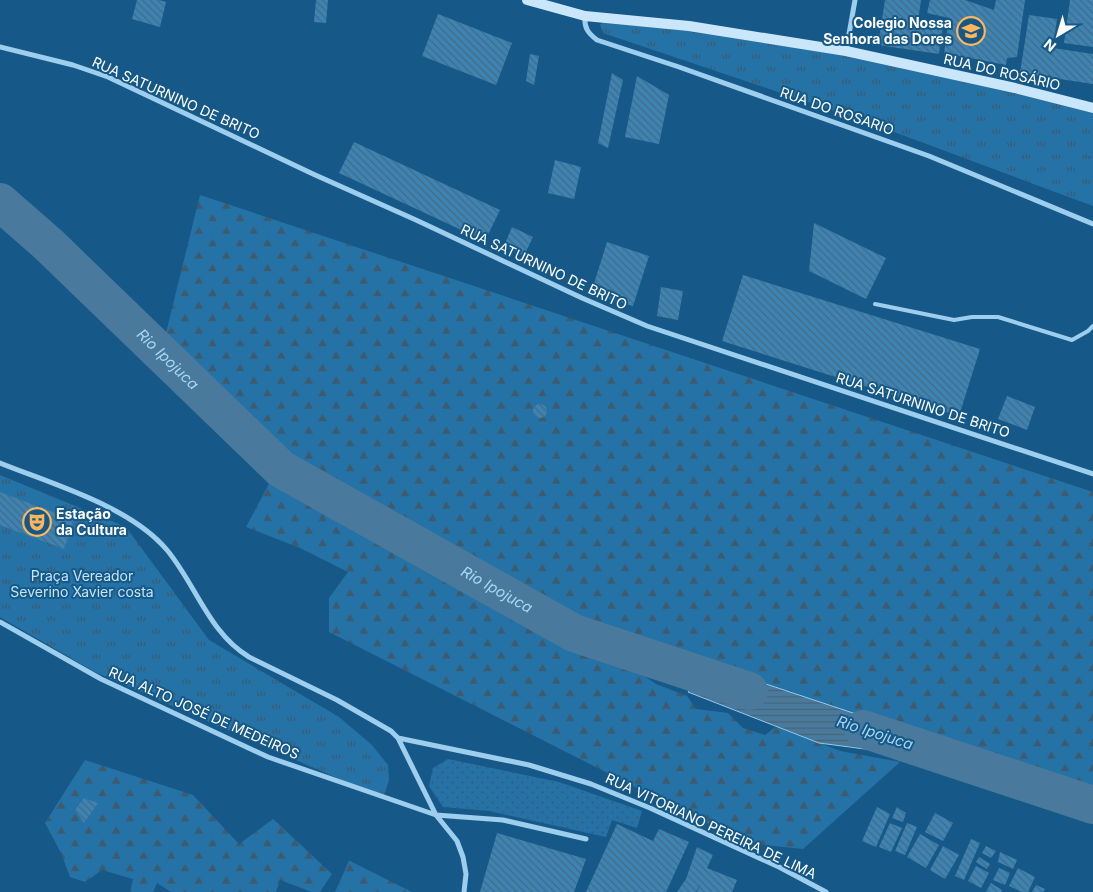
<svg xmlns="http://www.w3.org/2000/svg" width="1093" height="892" viewBox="0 0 1093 892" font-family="Inter,sans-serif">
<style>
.grass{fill:url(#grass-dots)}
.forest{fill:url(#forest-firs)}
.park{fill:url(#park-tufts)}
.water{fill:url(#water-rules);stroke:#8fcbf1}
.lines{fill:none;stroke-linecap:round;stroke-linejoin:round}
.river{stroke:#497a9d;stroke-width:38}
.building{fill:url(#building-back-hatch)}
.lane{stroke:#9dceee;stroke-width:4}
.street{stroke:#9dceee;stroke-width:5}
.secondary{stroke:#cae6fa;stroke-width:10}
.labels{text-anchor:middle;stroke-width:4;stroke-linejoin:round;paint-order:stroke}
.poi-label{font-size:14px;font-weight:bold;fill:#fff;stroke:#165988;text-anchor:end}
.street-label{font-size:14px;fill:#fff;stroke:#165988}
.park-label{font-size:14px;fill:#c3e4fa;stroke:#165988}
.water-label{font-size:15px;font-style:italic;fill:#a8d7f6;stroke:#165988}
</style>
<defs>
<pattern id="grass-dots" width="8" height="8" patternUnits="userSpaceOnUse" patternTransform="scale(1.25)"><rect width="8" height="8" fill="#2572a6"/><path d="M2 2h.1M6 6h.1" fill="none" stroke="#3c5b70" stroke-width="1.8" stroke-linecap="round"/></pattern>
<pattern id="forest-firs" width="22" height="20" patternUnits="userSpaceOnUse" patternTransform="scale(1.25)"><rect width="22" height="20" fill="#2572a6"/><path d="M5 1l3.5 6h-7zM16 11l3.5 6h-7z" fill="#3c5b70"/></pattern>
<pattern id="park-tufts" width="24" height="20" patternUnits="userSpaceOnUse" patternTransform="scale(1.25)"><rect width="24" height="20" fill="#2572a6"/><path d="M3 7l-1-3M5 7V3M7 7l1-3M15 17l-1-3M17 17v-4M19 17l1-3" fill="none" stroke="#3c5b70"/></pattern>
<pattern id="water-rules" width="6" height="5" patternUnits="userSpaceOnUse" patternTransform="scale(1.25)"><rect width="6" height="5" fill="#497a9d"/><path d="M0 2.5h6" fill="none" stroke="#4a6374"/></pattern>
<pattern id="building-back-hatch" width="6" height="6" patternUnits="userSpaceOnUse" patternTransform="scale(1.25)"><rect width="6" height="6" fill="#3e83b2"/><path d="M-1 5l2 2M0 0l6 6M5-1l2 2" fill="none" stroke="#446a84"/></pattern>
</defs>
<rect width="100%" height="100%" fill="#165988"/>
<path class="grass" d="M448 759 559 782 642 811 637 828 612 820 606 837 489 811 443 807 429 786 433 768Z"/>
<path class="forest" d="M200 195 1093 492V793L895 727 640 655 360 513 161 353Z
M271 480 545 635 631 667 656 684 687 696 696 709 728 713 743 728 765 735 777 726 840 751 900 762 803 849 746 843 329 632V598L348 572 300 548 246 527Z
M85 760 193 795 239 844 273 819 332 874 320 892H312L280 880 276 892H171L157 883 153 892H130L133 879 102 870 85 882 70 877 61 853 45 823Z
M349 861H350L412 892H335Z"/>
<path class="park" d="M605 20 777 39 1041 93 1093 112V206L867 122 603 33 600 25Z
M0 475 126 527 209 640 339 717 372 745 388 765 389 780 384 796 369 792 95 672 0 617Z"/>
<path class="water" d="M709 665 922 736 903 754 819 743 688 692Z"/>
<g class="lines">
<g class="river">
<path id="s1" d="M0 202 48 244 281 469 574 633 749 691"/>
<path d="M863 729 1093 805"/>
</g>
</g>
<path class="building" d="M137 0H159L166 2 160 27 132 19Z
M316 0H328L326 23 314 22Z
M885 0H921L918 21 943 25 939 54 878 45Z
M930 0H965L994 10 996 0H1025L1017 57 1007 58 1006 65 944 53 949 18 927 13Z
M1070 0H1093V47L1064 43Z
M438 14 512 43 496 85 422 56Z
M1029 15 1057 19 1053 48 1093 54V84L1020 73Z
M530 54 539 56 534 85 526 81Z
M612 73 623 80 608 148 598 143Z
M637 76 669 95 659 144 625 137Z
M354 142 500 210 485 241 339 173Z
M555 160 581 167 574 199 548 193Z
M814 223 886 258 866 299 809 271Z
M512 227 533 237 524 256 504 246Z
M607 242 649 256 633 306 591 293Z
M743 275 980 349 959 416 722 341Z
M661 287 683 291 678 320 657 316Z
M1007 396 1035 407 1027 430 998 419Z
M533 411a7 7 0 1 1 14 0a7 7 0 1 1-14 0Z
M0 492 74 520 64 549 0 525Z
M84 798 98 803 84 823 75 810Z
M877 807 890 814 876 847 862 841Z
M897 807 906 813 903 822 892 818Z
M935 813 953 823 943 841 925 832Z
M890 823 902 828 891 852 879 847Z
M907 823 917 827 905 855 895 851Z
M617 824 653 841 659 829 689 842 666 892H586Z
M497 833 586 859 574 892H480Z
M920 834 939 845 926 868 907 857Z
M971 839 980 843 964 880 955 876Z
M943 846 959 855 945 879 930 870Z
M986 846 996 851 991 858 982 853Z
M697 847 713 855 707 868 737 880 732 892H697L701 883 696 892H677L686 879Z
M1000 852 1017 860 1013 869 998 862Z
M979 857 990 864 987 869 976 862Z
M976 866 989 873 981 888 968 881Z
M999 868 1010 873 1005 885 993 880Z
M1018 868 1035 877 1028 892H1022L1009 886Z
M991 883 1002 890 1001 892H986Z
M1036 885 1045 889 1043 892H1032Z"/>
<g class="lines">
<path class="lane" d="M875 304 954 320 972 317H998L1072 340 1088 331 1093 326"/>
<path class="street" d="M585 16C584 28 588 33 597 40L679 67 929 156 1093 224
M0 47 73 65 108 77 313 174 416 220 582 298 647 326 1093 474
M846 51 855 0
M0 463C52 484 130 506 167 550 196 585 209 633 249 657L337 700 391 731 398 738 529 765 591 784 650 808 779 867 826 892
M0 622 101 679 268 757 436 815 503 820 586 839
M398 738 436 815 457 841 463 857 466 874 464 892"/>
<path class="secondary" d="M527 0 585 16 689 26 846 51 1015 88 1093 108"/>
</g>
<defs>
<symbol id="school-ring" viewBox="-11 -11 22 22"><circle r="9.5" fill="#165988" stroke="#ffb65a" stroke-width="1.5"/><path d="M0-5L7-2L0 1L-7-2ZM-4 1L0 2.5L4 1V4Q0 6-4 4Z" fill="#ffb65a"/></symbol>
<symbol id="theatre-ring" viewBox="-11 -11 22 22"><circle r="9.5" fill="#165988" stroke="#ffb65a" stroke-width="1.5"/><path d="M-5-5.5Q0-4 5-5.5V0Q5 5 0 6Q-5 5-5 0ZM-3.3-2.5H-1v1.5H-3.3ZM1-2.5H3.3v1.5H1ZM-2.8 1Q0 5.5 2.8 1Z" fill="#ffb65a"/></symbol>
</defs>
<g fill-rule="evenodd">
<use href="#school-ring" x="955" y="15" width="32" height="32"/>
<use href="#theatre-ring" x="21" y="506" width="32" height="32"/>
</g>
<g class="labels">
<g class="poi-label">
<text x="952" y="28">Colegio Nossa<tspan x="952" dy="16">Senhora das Dores</tspan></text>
<text x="56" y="519" text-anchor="start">Estação<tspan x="56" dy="16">da Cultura</tspan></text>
</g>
<g class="street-label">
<text transform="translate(1002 72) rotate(13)" y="5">RUA DO ROSÁRIO</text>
<text transform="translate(176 98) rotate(24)" y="5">RUA SATURNINO DE BRITO</text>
<text transform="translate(837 111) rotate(19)" y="5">RUA DO ROSARIO</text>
<text transform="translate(544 267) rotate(25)" y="5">RUA SATURNINO DE BRITO</text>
<text transform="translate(923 405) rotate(18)" y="5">RUA SATURNINO DE BRITO</text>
<text transform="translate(204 713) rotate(24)" y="5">RUA ALTO JOSÉ DE MEDEIROS</text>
<text transform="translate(711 826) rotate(25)" y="5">RUA VITORIANO PEREIRA DE LIMA</text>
</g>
<g class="park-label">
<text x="82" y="581">Praça Vereador<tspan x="82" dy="16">Severino Xavier costa</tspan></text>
</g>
<g class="water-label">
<text dy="5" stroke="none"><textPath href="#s1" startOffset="230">Rio Ipojuca</textPath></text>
<text dy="5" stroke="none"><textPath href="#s1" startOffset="635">Rio Ipojuca</textPath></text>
<text transform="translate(875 733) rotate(18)" y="5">Rio Ipojuca</text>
</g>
</g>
<g transform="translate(1058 35) rotate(218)" stroke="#165988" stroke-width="4" paint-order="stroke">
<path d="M0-4L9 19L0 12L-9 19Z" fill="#ffffff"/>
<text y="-8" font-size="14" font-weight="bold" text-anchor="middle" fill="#ffffff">N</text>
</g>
</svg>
